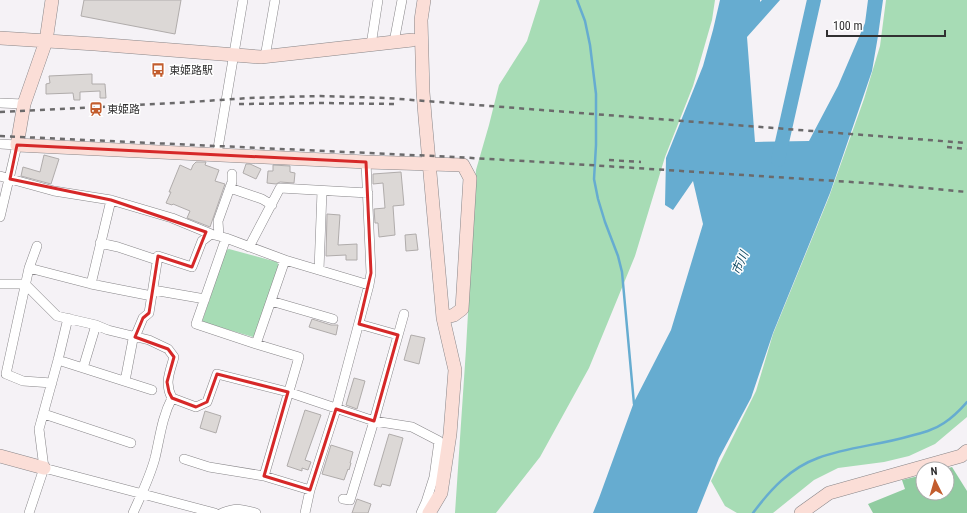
<svg xmlns="http://www.w3.org/2000/svg" width="967" height="513" viewBox="0 0 967 513" font-family="'Roboto Condensed','Noto Sans JP',sans-serif">
<style>
.green{fill:#a7dcb5}
.forest{fill:#90cca0}
.water{fill:#66acd0}
.lines{fill:none;stroke-linecap:round;stroke-linejoin:round}
.stream{stroke:#66acd0;stroke-width:2.5}
.river{stroke:#66acd0;stroke-width:14}
.building{fill:#dcd8d6;stroke:#b0acab}
.street-casing{stroke:#888689;stroke-width:10}
.secondary-casing{stroke:#888689;stroke-width:14}
.street{stroke:#fff;stroke-width:9}
.secondary{stroke:#fbded7;stroke-width:13}
.rail{stroke:#6b6a6b;stroke-width:2.5;stroke-dasharray:5 5;stroke-linecap:butt}
.marked{fill:none;stroke:#d62828;stroke-width:3;stroke-linejoin:round}
.labels{text-anchor:middle;stroke-width:3;stroke-linejoin:round;paint-order:stroke}
.poi-label{font-size:11px;fill:#313031;stroke:#fff;text-anchor:start}
.water-label{font-size:12px;font-style:italic;fill:#185069;stroke:#fff}
</style>
<rect width="100%" height="100%" fill="#f5f2f6"/>
<path class="green" d="M540 0H715L712 20 693 86 665 157 635 256 589 368 540 457 496 513H455L466 349 476 170 489 125 499 85 527 41Z
M886 0H967V417L935 444 909 456 884 462 838 468 814 480 773 513H737L725 506 711 481 756 391 773 334 829 197 864 99 880 46Z
M229 249 277 262 279 266 257 334 253 337 202 322 226 250Z"/>
<path class="forest" d="M952 467 967 491V513H873L868 504 905 489 902 480 923 475V493H947V469H945Z"/>
<path class="water" d="M720 0H760V2L762 0H780L747 37 755 142 809 141 838 86 865 23 868 0H883L878 36 872 71 858 112 830 193 773 333 751 398 719 458 697 513H593L599 498 634 402 671 330 703 224 693 181 673 210 665 205 666 158 703 66 713 30Z"/>
<g class="lines">
<path class="stream" d="M577 0 585 21 590 45 596 94V145L594 179 598 199 605 222 618 256 622 272 634 404
M753 513C770 490 790 468 818 458 847 447 880 445 910 436 922 433 934 430 944 423 953 417 960 410 967 402"/>
<path class="river" d="M778 160 814 0"/>
</g>
<path class="building" d="M84 0H181L175 34 81 16Z
M92 74V84H105L106 98H100V91L80 92V100H74L73 93 46 94V84L50 83 49 76Z
M44 155 59 159 51 184 21 176 23 167 40 172Z
M196 162H206L205 165 219 170 215 181 225 184 210 227 187 218 190 211 173 204 172 205 166 203 171 192H169L180 165 191 170 193 165Z
M246 164H250L261 169 256 179 243 173Z
M273 165 290 166V172L295 173 294 183 280 182 276 184 267 183 268 171H273Z
M401 172 404 205 393 206 395 235 379 237 378 223H375L374 209 385 208 383 183 373 184V174Z
M327 214 340 215 338 245 357 244V260H346V255L326 256Z
M416 234 418 250 406 251 405 235Z
M312 319 331 325H338L336 335 309 327Z
M411 335 425 338 419 364 404 360Z
M354 378 365 381 357 409 346 405Z
M305 410 321 415 305 460 311 462 308 470 302 468V471L287 466Z
M205 411 221 416 216 433 200 428Z
M389 434 403 438 390 486 382 484 381 487 374 485Z
M331 445 353 452 350 463H351L349 470 348 469 344 480 322 474Z
M357 499 371 504 368 513H352Z"/>
<g class="lines">
<defs>
<path id="street" d="M394 42 402 0
M371 45 378 0
M265 57 275 0
M0 103 24 104
M0 144 17 145 0 217
M217 154 243 0
M0 176 54 191 111 200 172 218 211 234 226 238 285 260 369 285
M230 188 262 199 272 205
M219 236 218 221 232 182V174
M226 238 196 324 256 344 299 357 264 476
M100 243 118 247 157 260
M37 246 29 268 6 374 23 381 52 383
M249 247 280 188 368 193
M29 268 91 284 152 296
M319 270 322 191
M0 284H25L57 316 96 325 108 330 149 340 168 349 174 357C170 372 164 383 172 398L196 407 207 402 217 374 288 392 374 421 412 427 439 441 434 477 426 502 421 513
M91 284 111 200
M153 290 205 299
M271 301 333 319
M359 324 398 335
M256 344 285 260
M58 360 152 390
M83 368 96 325
M125 381 133 339 135 337 143 318 149 313 158 256 192 267 202 241 211 234
M44 414 131 443
M184 459 209 467 264 476 310 490
M44 468 215 513
M343 499 350 500 374 421 404 314
M29 513 44 468 39 429 58 360 68 318
M133 513C141 495 150 477 155 458 160 437 162 417 172 398
M222 513C238 507 240 509 256 513
M305 513 310 490 336 409 369 285 371 273 366 162"/>
<path id="secondary" d="M52 0 46 41 24 104 17 145 366 162 463 165 470 178 462 309 454 315 443 318
M424 0 421 20 423 92 425 117 443 318 455 370 450 434 441 493 429 513
M0 38 95 44 261 57 412 40
M0 456 44 468
M801 513 829 493 961 456 967 451"/>
</defs>
<use href="#street" class="street-casing"/>
<use href="#secondary" class="secondary-casing"/>
<use href="#street" class="street"/>
<use href="#secondary" class="secondary"/>
<path class="rail" d="M239 104 320 103 395 104
M0 112 176 103 249 98 320 96 387 98 967 143
M0 136 455 157 558 163 867 183 937 189 967 192
M947 147 967 149
M609 160 641 162"/>
</g>
<path class="marked" d="M17 145 366 162 371 273 359 324 398 335 374 421 336 409 310 490 264 476 288 392 217 374 207 402 196 407 172 398 169 392 167 382 174 357 168 349 135 337 143 318 149 313 158 256 192 267 206 232 111 200 10 179Z"/>
<defs>
<symbol id="bus-bare" viewBox="-9 -9 18 18"><path d="M-5-6H5V4H4V6H2V4H-2V6H-4V4H-5ZM-3.5-4V0h7V-4ZM-3.5 1.2v1.5H-2V1.2ZM2 1.2v1.5H3.5V1.2Z" fill="#c35d2e" stroke="#fff" stroke-width="2.5" paint-order="stroke"/></symbol>
<symbol id="station-bare" viewBox="-9 -9 18 18"><path d="M-3-6H3Q5-6 5-4V2Q5 4 3 4L4.5 6H3L1.5 4h-3L-3 6H-4.5L-3 4Q-5 4-5 2V-4Q-5-6-3-6ZM-3.5-4v3h7v-3ZM-3.5 1v1.5H-2V1ZM2 1v1.5H3.5V1Z" fill="#c35d2e" stroke="#fff" stroke-width="2.5" paint-order="stroke"/></symbol>
</defs>
<g fill-rule="evenodd">
<use href="#bus-bare" x="148" y="60" width="20" height="20"/>
<use href="#station-bare" x="86" y="99" width="20" height="20"/>
</g>
<g class="labels">
<g class="poi-label">
<text x="169" y="74">東姫路駅</text>
<text x="107" y="113">東姫路</text>
</g>
<g class="water-label">
<text transform="translate(740 263) rotate(-67)" y="4">市川</text>
</g>
</g>
<g transform="translate(935 481) rotate(355)"><circle r="19" fill="#ffffff" stroke="#adacad"/>
<path d="M0-3L7 15L0 10L-7 15Z" fill="#c35d2e"/>
<text y="-6" font-size="11" font-weight="bold" text-anchor="middle" fill="#313031">N</text>
</g>
<path d="M827 30v6h118v-6" fill="none" stroke="#313031" stroke-width="2"/>
<text x="833" y="30" font-size="12" fill="#313031" stroke="#ffffff" stroke-width="3" paint-order="stroke">100 m</text>
</svg>
